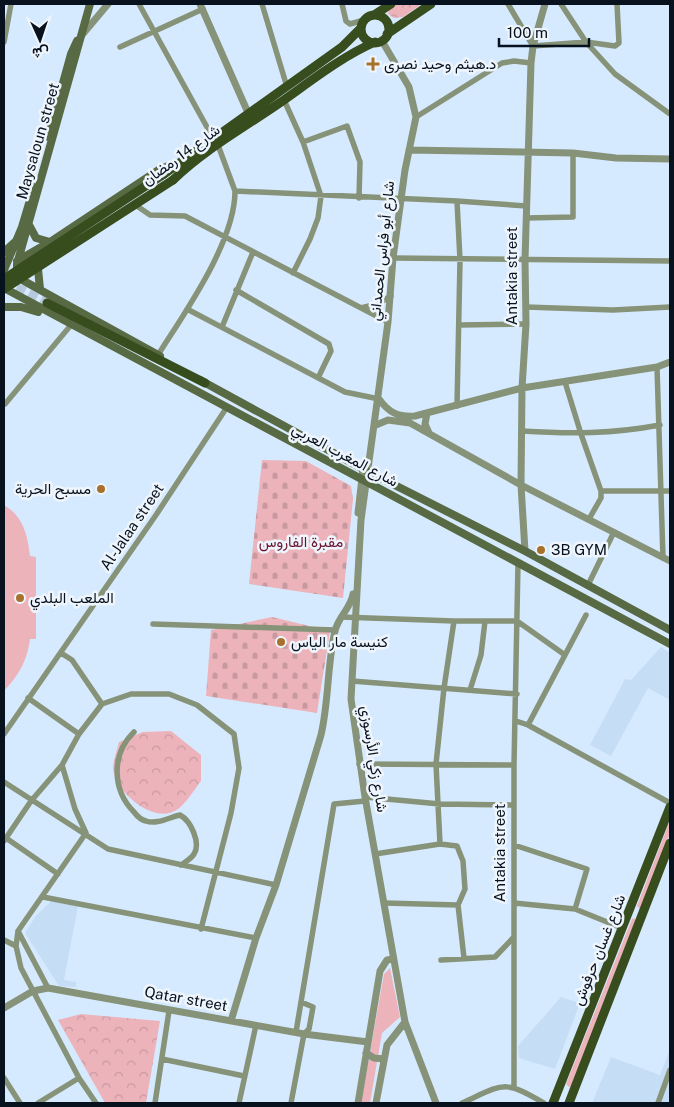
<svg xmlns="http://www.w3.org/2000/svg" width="674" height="1107" viewBox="0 0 674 1107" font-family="'Public Sans',Vazirmatn,sans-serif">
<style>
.built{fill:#c5ddf5}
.grass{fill:#ecb3bb}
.forest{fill:url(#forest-crowns)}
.cemetery{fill:url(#cemetery-stones)}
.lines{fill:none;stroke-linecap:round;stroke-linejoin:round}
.primary-tunnel{stroke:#b7cadd;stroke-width:9;stroke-dasharray:9 4.5;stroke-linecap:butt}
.minor{stroke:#869379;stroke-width:5.5}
.tertiary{stroke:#869379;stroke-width:7}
.secondary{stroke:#586a44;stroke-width:8}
.primary{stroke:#384d1e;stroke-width:9}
.primary-bridge{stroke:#384d1e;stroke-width:9}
.poi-dot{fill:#a7712c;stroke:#eff5fc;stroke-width:2}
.labels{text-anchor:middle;stroke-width:5;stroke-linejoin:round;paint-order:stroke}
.poi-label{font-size:15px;fill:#07121e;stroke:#eff5fc;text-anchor:start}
.street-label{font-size:15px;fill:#07121e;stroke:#eff5fc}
.park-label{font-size:15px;fill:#69132c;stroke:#eff5fc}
</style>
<defs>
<pattern id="forest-crowns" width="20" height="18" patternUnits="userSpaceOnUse" patternTransform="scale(1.25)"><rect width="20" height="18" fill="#ecb3bb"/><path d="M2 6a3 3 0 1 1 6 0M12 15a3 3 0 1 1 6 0" fill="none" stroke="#c999a0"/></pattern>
<pattern id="cemetery-stones" width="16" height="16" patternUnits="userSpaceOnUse" patternTransform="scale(1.25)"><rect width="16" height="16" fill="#ecb3bb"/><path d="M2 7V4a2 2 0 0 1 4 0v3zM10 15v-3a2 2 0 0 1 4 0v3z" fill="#c999a0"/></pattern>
</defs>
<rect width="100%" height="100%" fill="#d6eaff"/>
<path class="built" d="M661 647 670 653V700L648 688 611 756 590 745 625 679 631 680Z
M51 901 78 906 64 980 76 982V987L59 986 25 933 35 917Z
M561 997 580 1003 555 1069 519 1058 518 1046Z
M670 1049V1103H592L611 1057 660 1075Z"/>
<path class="grass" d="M4 505C23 516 28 536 30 556L36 557V639H30C27 661 19 675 4 691Z
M670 820V834L640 909 637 906Z
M634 918 636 920 572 1086 569 1087 566 1084 632 919Z
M390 968 400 1017 382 1033 370 1103H361L384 974Z"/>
<path class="forest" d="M389 4H422L403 17 394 18 388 14Z
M171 731 201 755V781C194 790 187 802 178 809 155 826 116 793 113 769 113 761 117 750 119 742L143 732Z
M81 1014 160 1021 146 1103H105L58 1020Z"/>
<path class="cemetery" d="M262 460 306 461 351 486 353 499 343 598 249 584Z
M272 617 330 631 317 713 206 696 211 630Z"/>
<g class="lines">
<path class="primary-tunnel" d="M4 283 22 290 47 303"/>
<path class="minor" d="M139 4 213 138
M262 4 287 87
M342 4 346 21 350 24 364 20
M508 4 533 46 586 42 615 46 619 43 617 4
M561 4 586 42 615 74 670 114
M4 42 11 4
M120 47 203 9
M284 100 303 142 321 196 318 218 310 239 293 273
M416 117 502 63 514 61 531 63
M303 142 347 126 360 162 359 198
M218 145 235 191
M457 201 460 260 457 406
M137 206 150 215 185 216 388 322
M526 218 573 217V153
M393 258 670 261
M236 290 329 344 331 351 318 378
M526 307 613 310 670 307
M361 308 377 304 391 296
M187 309 345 392 379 399
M459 325 526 324
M222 327 253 252
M158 355C185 312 235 242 235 191L457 201 527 206
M657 367 663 558
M565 382 581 434 601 491V498L589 519
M5 404 71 325
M522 431C571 434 612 434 660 425
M601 491H670
M588 585 614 532
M341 617 454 621H517L565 655 586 615
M454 621 444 688 436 764 440 844 457 846 463 861 465 889 458 905 464 958
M153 624 335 630
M61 653 72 660 102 704
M352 681 517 694
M470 690 481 655 485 621
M28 698 79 734
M516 721 528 725 670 803
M528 725 565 655
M134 732C111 754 112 790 134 812 137 816 141 820 146 821 157 825 170 817 180 815 191 821 201 843 194 854 191 859 185 862 181 865
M4 734 156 515 227 407
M359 764 514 765
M4 782 108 849 276 885
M365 797 440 804 514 805
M6 838 58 874
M4 841 31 801 62 765
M514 845 587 869 575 909
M375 854 440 844
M43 897 256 938
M384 903 458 905
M514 903 575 909 622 928
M18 931 48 988
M4 940 16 946
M441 960 495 957 513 938
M296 1032 334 804 365 801
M162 1059 244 1076
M4 1078 20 1103
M514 1086V765L518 563
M38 1103 79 1078
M96 1103 79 1078 21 968 16 946 18 931 86 833 75 809 62 765 79 734 102 704 131 694H169L197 705 234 734 239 768 231 813 201 929
M155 1103 169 1011
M239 1103 256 1025
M291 1103 304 1034 309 1029 313 1007 301 1002
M462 1103C504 1084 503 1079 544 1103
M658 1103 670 1070"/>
<path class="tertiary" d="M200 4 249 115
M82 35 108 4
M382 41 409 87 416 117 405 170 393 258 388 322 361 520 351 699 365 797 405 1022 436 1103
M409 150 573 153 616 158 670 159
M379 399C389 413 398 417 415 416L522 388 657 367 670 362
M427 413 425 424 429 433
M376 425 388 420 410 423 521 485 670 561
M358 513 363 469
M525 551 521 485 522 388 526 324 525 260 531 63 533 46 545 4
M4 1008 33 991 48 988 304 1034 368 1042
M231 1021 256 938 276 885 321 735C329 701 327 665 335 631 338 617 351 608 353 594
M366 1053 374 1058 384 1059
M358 1103 380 971 387 960 393 959
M376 1103 387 1045 405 1022"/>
<path class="secondary" d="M90 4 17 264V272L24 281 160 356
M48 137 71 54 77 41
M29 225 36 238 50 242
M4 252 15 242
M17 261 50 242 160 169 174 164
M38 269 40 289
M4 270 22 227 34 187
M4 288 670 644
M4 307H21L38 312
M200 380 363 469 525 551 670 630"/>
<path class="primary" d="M374 15 391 4
M361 29a14 14 0 1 1 28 0a14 14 0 1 1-28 0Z
M387 34 431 4
M164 174 342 47 361 28
M173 180C205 149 245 127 281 102 311 81 341 57 375 42
M47 303 205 383
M553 1103 670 807
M569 1103 670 843"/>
<path class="primary-bridge" d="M4 279 164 174
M4 289 173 180"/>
</g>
<g class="poi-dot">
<path d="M370.5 56.5h5v5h5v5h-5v5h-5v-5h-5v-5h5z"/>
<circle cx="101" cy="489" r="5"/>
<circle cx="541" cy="550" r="5"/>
<circle cx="20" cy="598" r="5"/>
<circle cx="281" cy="642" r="5"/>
</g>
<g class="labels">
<g class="poi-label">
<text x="384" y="69">د.هيثم وحيد نصرى</text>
<text x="91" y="494" text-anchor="end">مسبح الحرية</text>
<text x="551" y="555">3B GYM</text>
<text x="30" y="603">الملعب البلدي</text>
<text x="291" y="647">كنيسة مار الياس</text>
</g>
<g class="street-label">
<text transform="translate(38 141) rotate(-74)" y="5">Maysaloun street</text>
<text transform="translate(181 155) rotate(-36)" y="5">شارع 14 رمضان</text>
<text transform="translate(382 251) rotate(-84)" y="5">شارع أبو فراس الحمداني</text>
<text transform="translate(512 276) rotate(-90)" y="5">Antakia street</text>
<text transform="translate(345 455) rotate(28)" y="5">شارع المغرب العربي</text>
<text transform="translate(132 527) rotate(-56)" y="5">Al-Jalaa street</text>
<text transform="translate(374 759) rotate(81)" y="5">شارع زكي الأرسوزي</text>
<text transform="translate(500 853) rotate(-90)" y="5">Antakia street</text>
<text transform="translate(599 950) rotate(-68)" y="5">شارع غسان حرفوش</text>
<text transform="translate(186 999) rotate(10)" y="5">Qatar street</text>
</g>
<g class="park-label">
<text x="301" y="547">مقبرة الفاروس</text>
</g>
</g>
<rect width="674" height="1107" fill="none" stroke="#07121e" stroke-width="10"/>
<g transform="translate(40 40) rotate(177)" stroke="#eff5fc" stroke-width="4" paint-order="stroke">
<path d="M0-4L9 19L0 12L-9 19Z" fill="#07121e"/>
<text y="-8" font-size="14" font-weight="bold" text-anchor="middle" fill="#07121e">ش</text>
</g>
<path d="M499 38v8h90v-8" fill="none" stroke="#07121e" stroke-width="2.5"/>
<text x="507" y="38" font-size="15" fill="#07121e" stroke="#eff5fc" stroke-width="4" paint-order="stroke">100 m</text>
</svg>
